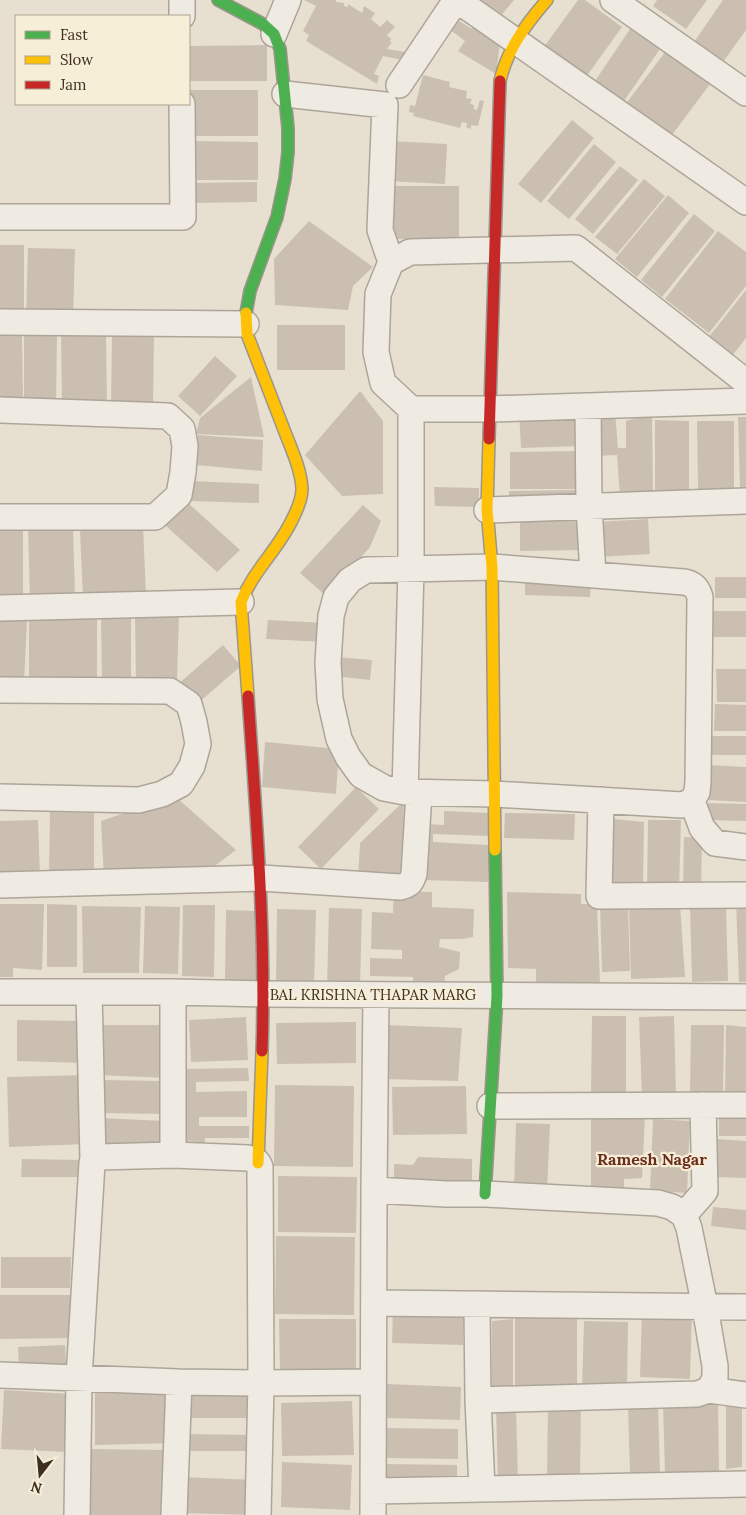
<svg xmlns="http://www.w3.org/2000/svg" width="746" height="1515" viewBox="0 0 746 1515" font-family="Lora,serif">
<style>
.building{fill:#cbbfb2}
.lines{fill:none;stroke-linecap:round;stroke-linejoin:round}
.street-casing{stroke:#ada599;stroke-width:28}
.fast-casing{stroke:#9c958a;stroke-width:14}
.slow-casing{stroke:#9c958a;stroke-width:14}
.jam-casing{stroke:#9c958a;stroke-width:14}
.street{stroke:#efebe3;stroke-width:25}
.fast{stroke:#4caf50;stroke-width:11}
.slow{stroke:#ffc107;stroke-width:11}
.jam{stroke:#c62828;stroke-width:11}
.labels{text-anchor:middle;stroke-width:4.5;stroke-linejoin:round;paint-order:stroke}
.street-label{font-size:15px;fill:#3d2e20;stroke:#f7eed8}
.neighbourhood-label{font-size:16px;font-weight:bold;fill:#6b2e1e;stroke:#f7eed8}
</style>
<rect width="100%" height="100%" fill="#e7e0d1"/>
<path class="building" d="M304 0H336V2L344 3V6L348 7V4L362 13 364 6 375 13 371 19 380 27 387 20 395 27 387 35 391 39 390 42H392L387 49 405 52 408 61 383 56 374 74 379 76 377 84 306 41 309 35 303 31 316 6Z
M479 0H514L500 17Z
M578 0H585L622 27 586 77 544 47Z
M657 0H707L686 29 653 6Z
M723 0H746V30L723 62 694 42Z
M456 19 472 29 474 25 500 43 496 74 458 51 465 41 449 29Z
M630 29 660 49 622 104 593 84Z
M267 45V81H189V46Z
M666 51 710 84 666 143 621 110Z
M423 75 450 82 449 87 467 91 466 98 472 99 470 104 474 105V109L477 110 480 100 484 101 478 126 471 125V129L466 127 467 123 462 122 460 128 413 116 414 113 409 112 410 105 415 106Z
M189 90H258V136H188Z
M572 120 594 138 541 203 518 184Z
M193 141 258 142V180H193Z
M389 141 447 144 445 184 387 181Z
M594 144 616 162 569 219 547 201Z
M620 166 638 180 593 234 575 219Z
M644 179 665 196 617 254 595 237Z
M257 182V202L195 203 194 183Z
M389 186H459V239H389Z
M668 195 689 213 637 277 615 259Z
M694 214 715 231 662 297 641 280Z
M309 221 373 267 353 286 348 310 275 305 274 259Z
M718 231 746 252V286L709 333 665 299Z
M0 245H24V317H0Z
M28 248 75 249 73 319 26 318Z
M746 290V338L732 356 708 338Z
M277 325H345V370H277Z
M24 333H57L56 404H24Z
M61 334H106L107 407H62Z
M0 335H22L23 399H0Z
M112 335 154 336 153 407H111Z
M215 356 237 376 200 416 178 396Z
M251 377 264 437 196 434 200 418Z
M360 391 383 421V494L342 496 305 455Z
M578 409 580 446 521 448 519 412Z
M615 413 618 448H626V421L652 413 653 495 620 497 617 455 595 456 593 415Z
M738 417H746V488H740Z
M655 420 689 421V492L655 491Z
M697 421H734V490H698Z
M198 435 263 440 262 471 196 465Z
M580 451V489H510V452Z
M189 481 259 484V503L189 501Z
M434 487 479 488V507L435 506Z
M580 490 581 504 509 506V491Z
M187 502 240 550 217 572 165 525Z
M363 505 381 521 370 547 326 596 300 573Z
M582 518V550L520 551V520Z
M648 519 650 554 598 557 596 522Z
M23 523V604H0V524Z
M73 526 75 597 30 598 28 528Z
M143 527 146 595 83 598 80 530Z
M525 573 591 575 590 597 525 595Z
M715 577H746V598H715Z
M706 611H746V637H706Z
M179 614 177 682 136 684 135 615Z
M101 615H131V683L102 684Z
M29 618 97 619V682L29 685Z
M0 620H27L24 682 0 683Z
M268 620 325 623 324 642 266 639Z
M223 645 241 666 197 704 177 685Z
M336 657 372 660 370 680 335 676Z
M716 669H746V702H717Z
M715 704 746 705V731H714Z
M703 736H746V755H702Z
M265 742 339 749 336 794 262 787Z
M709 765 746 767V802L707 800Z
M356 787 379 809 321 869 298 847Z
M177 798 236 850 204 874 104 878 101 821 145 806 150 811Z
M404 801 402 881 358 880 360 843Z
M706 803 746 804V821L705 820Z
M444 811 490 813 489 836 433 834V842L488 845V882L422 880 424 824 444 825Z
M50 812 94 813V875L49 874Z
M505 813 575 814 574 840 504 838Z
M614 819 644 822 643 890 611 886Z
M38 820 40 876 0 877V821Z
M648 820H681L679 892 647 891Z
M684 837 702 838 701 889H683Z
M394 891 432 892V907L474 909 473 937 462 939H440L439 947 460 952 459 969 445 976 444 984 428 982 427 990H413V977L370 976V958L402 959V950L371 949 372 912 393 913Z
M507 892 581 894V904H597L600 983H536V969L508 968Z
M736 902 746 903V982H739Z
M0 904H44L42 970 13 968V977H0Z
M47 904 77 905V967H47Z
M680 904 685 977 631 979 629 907Z
M726 904 728 981 692 982 690 905Z
M183 905H215L214 977 182 976Z
M82 906 141 907 139 973H83Z
M145 906 180 907 178 974 143 973Z
M628 906 630 971 602 972 600 907Z
M329 908 362 909 360 988 327 987Z
M277 909 316 910 314 987 276 986Z
M226 910 258 911 257 981H225Z
M592 1016H626V1097L591 1096Z
M674 1016 676 1096 642 1097 639 1017Z
M246 1017 248 1060 191 1062 189 1020Z
M17 1020 85 1021 84 1063 17 1061Z
M356 1022V1063L277 1064 276 1023Z
M96 1025H169L167 1078 96 1075Z
M386 1025 462 1028 458 1081 384 1079Z
M691 1025H724L723 1096 690 1095Z
M726 1025 746 1027V1098L725 1097Z
M248 1068 249 1081 196 1082V1092L247 1091V1117H199V1126H249V1138H205V1144L182 1145 181 1069Z
M85 1075 87 1144 9 1147 7 1077Z
M99 1080 167 1081V1114L99 1113Z
M275 1085 354 1086 353 1167 274 1166Z
M466 1086 467 1134 393 1135 392 1087Z
M645 1114 642 1178 624 1179V1191H591V1115Z
M719 1116H746V1136H719Z
M101 1118 164 1121 163 1146 99 1143Z
M653 1119 690 1121 687 1193 650 1191Z
M516 1123 550 1124 547 1191 514 1190Z
M716 1139 746 1141V1178L714 1177Z
M418 1157 472 1159V1182L394 1179V1164L413 1165Z
M22 1159 82 1160V1177H21Z
M278 1176 357 1177 356 1233 278 1232Z
M713 1207 746 1210V1230L711 1226Z
M276 1236 355 1237 354 1315 275 1314Z
M1 1257H71L70 1288H1Z
M0 1295H73V1338L0 1339Z
M393 1307 464 1308 463 1345 392 1343Z
M642 1312 692 1313 690 1379 640 1377Z
M515 1315 577 1316V1389H515Z
M279 1319H356V1374H280Z
M513 1319V1389H492V1321Z
M584 1321 628 1322 627 1390 582 1388Z
M65 1345 66 1364 19 1366 18 1347Z
M386 1384 461 1387 460 1420 385 1418Z
M4 1390 71 1394 69 1452 1 1449Z
M174 1391 175 1443 95 1445V1393Z
M185 1396H257V1418H186Z
M742 1399V1467L726 1469V1401Z
M352 1401 354 1455 282 1456 281 1403Z
M718 1402 719 1473 665 1474 663 1403Z
M548 1403H581L580 1479H547Z
M628 1406H658L660 1473 630 1474Z
M496 1408H516L518 1480H498Z
M385 1428 458 1429V1459L385 1458Z
M182 1434 257 1435V1451H182Z
M89 1449 168 1450V1515H89Z
M282 1462 352 1465 350 1510 281 1507Z
M386 1464 457 1465V1486H385Z
M181 1477 257 1480 256 1515 181 1513Z"/>
<g class="lines">
<defs>
<path id="street" d="M182 0V16
M457 0 746 202
M613 0 746 93
M274 34 288 0
M399 85 456 0
M285 94 385 105 380 230 391 262
M0 217H183L182 104
M0 322 246 324
M746 382 576 248 410 252 391 262 378 294 376 352 383 383 411 409H490L746 401
M588 406 589 506 593 575
M0 410 168 416 182 429 185 446 183 472 179 495 155 517H0
M487 510 746 501
M492 567 684 582C693 584 697 587 700 597L698 782 697 792 692 801 682 805 494 794 405 792 384 788 361 775 348 757 339 739 330 699 328 662 331 616 336 597 350 580 366 570Z
M0 608 241 602
M0 690 170 691 189 704 194 722 198 744 192 766 181 784 162 794 139 800 0 797
M405 792 411 569V409
M601 800 599 896 746 895
M692 801 702 828 715 843 746 847
M0 885 261 878 400 887C409 885 411 883 414 874L419 793
M0 992H173L264 994 746 997
M89 992 93 1159
M173 992V1155L248 1158C255 1160 258 1161 260 1167L261 1383 258 1515
M490 1106 746 1105
M374 1190 446 1194H485L658 1203 672 1207 684 1215 689 1228 705 1307 715 1366V1378L709 1390 697 1394 478 1400
M684 1215 705 1191 703 1105
M374 1303 746 1307
M477 1304 478 1400 482 1489
M0 1375 179 1382 261 1383 373 1382
M709 1390 746 1395
M373 1491 746 1484
M77 1515 79 1378 92 1163 93 1159 99 1157 173 1155
M174 1515 179 1382
M373 1515 374 1190 376 995"/>
<path id="fast" d="M218 0 263 24 274 34 280 49 288 128V152L285 179 277 217 250 291 246 313
M485 1194 497 996 495 850"/>
<path id="slow" d="M500 81C507 50 526 24 547 0
M246 313 247 334C259 365 271 396 283 427 290 446 301 468 302 489 302 498 297 510 293 518 279 549 254 569 241 602L248 696
M489 439 487 510 492 567 495 850
M258 1163 262 1051"/>
<path id="jam" d="M489 439 500 81
M248 696C256 815 266 932 262 1051"/>
</defs>
<use href="#street" class="street-casing"/>
<use href="#fast" class="fast-casing"/>
<use href="#slow" class="slow-casing"/>
<use href="#jam" class="jam-casing"/>
<use href="#street" class="street"/>
<use href="#fast" class="fast"/>
<use href="#slow" class="slow"/>
<use href="#jam" class="jam"/>
</g>
<g class="labels">
<g class="street-label">
<text x="373" y="1000">BAL KRISHNA THAPAR MARG</text>
</g>
<g class="neighbourhood-label">
<text x="652" y="1165">Ramesh Nagar</text>
</g>
</g>
<rect x="15" y="15" width="175" height="90" fill="#f7eed8" stroke="#ada18e"/>
<rect x="25" y="31" width="25" height="8" fill="#4caf50" stroke="#ada18e"/>
<text x="60" y="40" font-size="15" fill="#3d2e20">Fast</text>
<rect x="25" y="56" width="25" height="8" fill="#ffc107" stroke="#ada18e"/>
<text x="60" y="65" font-size="15" fill="#3d2e20">Slow</text>
<rect x="25" y="81" width="25" height="8" fill="#c62828" stroke="#ada18e"/>
<text x="60" y="90" font-size="15" fill="#3d2e20">Jam</text>
<g transform="translate(40 1475) rotate(196)" stroke="#f7eed8" stroke-width="4" paint-order="stroke">
<path d="M0-4L9 19L0 12L-9 19Z" fill="#3d2e20"/>
<text y="-8" font-size="14" font-weight="bold" text-anchor="middle" fill="#3d2e20">N</text>
</g>
</svg>
